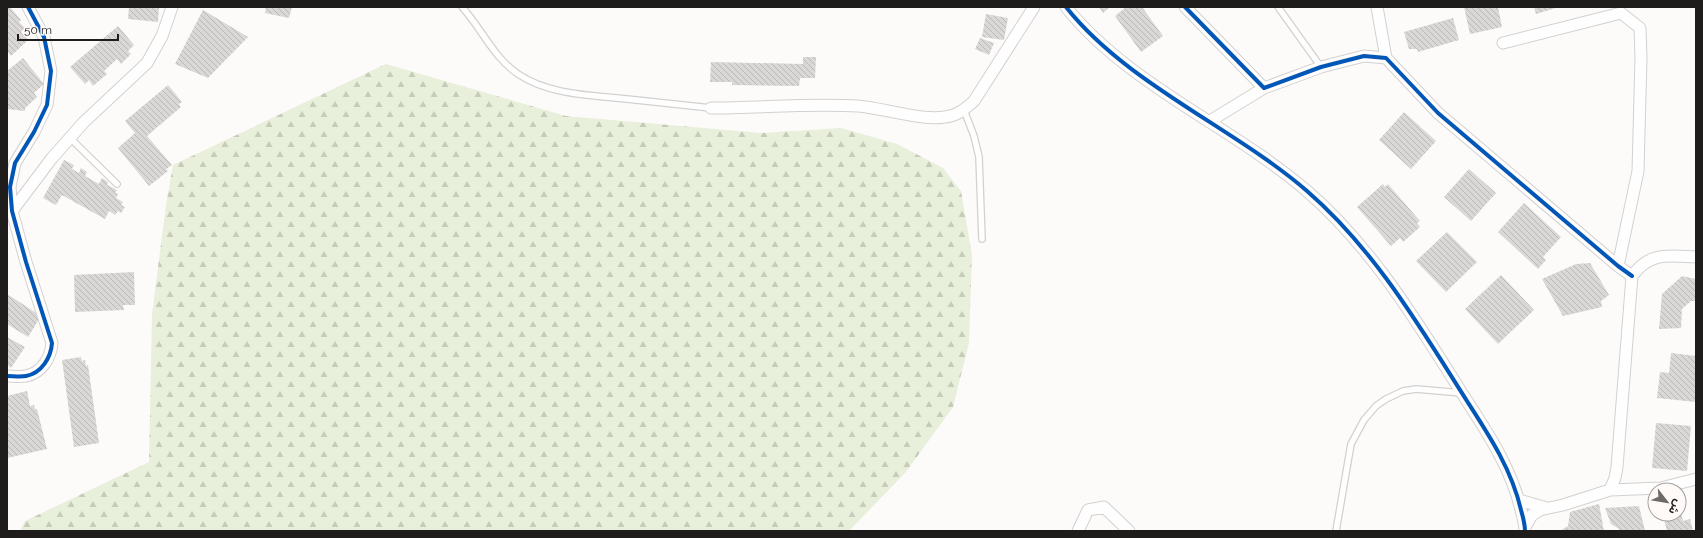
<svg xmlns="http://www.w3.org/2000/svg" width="1703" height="538" viewBox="0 0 1703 538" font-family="Raleway,'Noto Sans Arabic',sans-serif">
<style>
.forest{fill:url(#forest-firs)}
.building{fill:url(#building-back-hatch)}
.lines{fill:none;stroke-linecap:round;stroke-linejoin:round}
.lane-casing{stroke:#d3d1cf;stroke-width:8}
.street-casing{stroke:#d3d1cf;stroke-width:13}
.lane{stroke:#fffefe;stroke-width:5.5}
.street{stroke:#fffefe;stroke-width:11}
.cycleway-casing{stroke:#fffaf7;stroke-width:6}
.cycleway{stroke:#0057b8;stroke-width:4}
</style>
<defs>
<pattern id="forest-firs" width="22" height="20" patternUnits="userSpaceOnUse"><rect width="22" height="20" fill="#e8efda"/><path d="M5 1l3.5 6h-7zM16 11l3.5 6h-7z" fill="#c7ccba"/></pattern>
<pattern id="building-back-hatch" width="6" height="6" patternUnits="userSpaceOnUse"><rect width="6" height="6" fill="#dad8d6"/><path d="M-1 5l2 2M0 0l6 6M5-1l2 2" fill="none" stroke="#bbb9b7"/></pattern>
</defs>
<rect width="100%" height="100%" fill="#fdfbf9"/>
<path class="forest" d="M386 64 566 116 761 133 841 128 897 144 943 168 961 191 972 255 969 343 953 407 906 472 849 531H20L25 521 149 462 152 314 166 205 173 165Z"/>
<path class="building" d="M7 7H10L21 20 19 22 25 28 21 32 28 40 11 56 7 51Z
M129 7H159L158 22 128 19Z
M266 7H292L289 18 265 13Z
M1099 7H1110L1103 13Z
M1126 7H1142L1163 36 1141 52 1115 16Z
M1464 7H1498L1502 27 1470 34Z
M1534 7H1559L1536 14Z
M203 10 248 37 208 78 175 64Z
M986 14 1008 18 1004 40 982 37Z
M1453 18 1459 40 1418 52 1417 49H1409L1404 32Z
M118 26 134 45 128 51 131 54 121 64 117 59 104 71 107 74 93 86 89 80 85 84 70 67Z
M980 38 994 43 989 55 975 49Z
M803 57H816L815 78H800L799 86 732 85V82H710L711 62 803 64Z
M23 58 44 84 34 93 37 97 25 108V111L7 109V71Z
M168 85 182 102 179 104 181 107 147 136 172 165 166 169 168 171 149 186 118 148 135 133 125 121Z
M1404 112 1436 141 1411 169 1379 140Z
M64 160 74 165 72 169 79 173 81 168 87 172 85 176 99 184 102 178 108 182 107 185 117 190 115 193 118 194 116 198 123 202 121 205 125 207 121 213 118 211 115 215 109 211 105 219 62 195 56 205 43 198Z
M1469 169 1496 193 1471 221 1444 197Z
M1383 184 1385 187 1388 184 1420 221 1417 223 1420 227 1403 242 1400 238 1391 246 1357 207Z
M1524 203 1561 237 1543 257 1546 260 1538 269 1498 232Z
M1447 232 1477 262 1446 292 1416 261Z
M1590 263 1609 295 1601 301 1602 307 1563 316 1542 279 1576 264Z
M134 272 135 305H123L124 310 75 312 74 275Z
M1501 275 1534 310 1498 344 1465 309Z
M1682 276 1696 279V301H1691L1682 309 1681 328 1659 329 1662 294Z
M7 294 41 316 28 337 7 324Z
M7 337 25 347 11 368 7 365Z
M1671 353 1696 356V402L1657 398 1660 372 1669 373Z
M81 357 82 361 85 360 86 366 88 365 99 443 74 447 62 360Z
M27 391 30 406 34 405 35 409H37L47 449 7 458V396Z
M1656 423 1691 426 1687 471 1652 468Z
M1599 504 1604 531H1560L1568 526 1570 512Z
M1639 506 1645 531H1619V529L1611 524 1605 508Z
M1681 513 1683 521 1690 519 1693 531H1667L1663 515 1671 514V516Z"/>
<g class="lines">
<defs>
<path id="lane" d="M462 7C482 29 493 57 518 74 549 95 591 95 627 99 655 102 683 105 711 108
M1278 7 1321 67
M964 110 974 136 979 157 982 239
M70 138 117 184
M1336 531 1351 444 1364 420 1376 406 1386 399 1403 391 1416 389 1462 393"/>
<path id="street" d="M1066 7C1127 84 1233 127 1307 191 1375 250 1420 327 1467 401 1489 435 1512 470 1521 510 1523 517 1525 524 1525 531
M1185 7 1264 88 1321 67 1364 56 1386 58 1438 113 1618 266 1632 276
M1377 7 1386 58
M1503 43 1621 13 1640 28 1641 58 1638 171 1618 266
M711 108C760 108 809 103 858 106 883 108 922 121 945 117 957 116 965 109 974 101L1034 7
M1210 121 1264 88
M12 211 52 158 84 122 147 63 162 36 172 7
M7 376C13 376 20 377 26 376 42 373 51 357 52 343L26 262 12 211 10 187 15 163 34 132 47 105 51 71 44 37 28 7
M1610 490 1615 478 1617 467 1632 276C1650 251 1669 256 1696 257
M1519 500 1547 508
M1525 527 1532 515 1540 510 1563 505 1610 490 1661 488 1696 479
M1078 531 1088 510 1104 507 1129 531"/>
</defs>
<use href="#lane" class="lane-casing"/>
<use href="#street" class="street-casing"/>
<use href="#lane" class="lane"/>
<use href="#street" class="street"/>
<defs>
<path id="cycleway" d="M1066 7C1127 84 1233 127 1307 191 1375 250 1420 327 1467 401 1489 435 1512 470 1521 510 1523 517 1525 524 1525 531
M1185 7 1264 88 1321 67 1364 56 1386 58 1438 113 1618 266 1632 276
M7 376C13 376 20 377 26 376 42 373 51 357 52 343L26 262 12 211 10 187 15 163 34 132 47 105 51 71 44 37 28 7"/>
</defs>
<use href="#cycleway" class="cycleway-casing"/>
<use href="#cycleway" class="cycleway"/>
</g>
<rect width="1703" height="538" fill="none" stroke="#1f1d1b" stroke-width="16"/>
<g transform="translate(1667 502) rotate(121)"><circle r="19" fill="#fffaf7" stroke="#a5a29f"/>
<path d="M0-3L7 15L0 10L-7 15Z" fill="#6d6b69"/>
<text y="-6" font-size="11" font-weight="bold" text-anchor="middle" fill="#1f1d1b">ش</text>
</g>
<path d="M18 34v6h100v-6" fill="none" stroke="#1f1d1b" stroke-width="2"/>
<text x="24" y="34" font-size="12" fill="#1f1d1b" stroke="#fffaf7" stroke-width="3" paint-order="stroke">50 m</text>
</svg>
